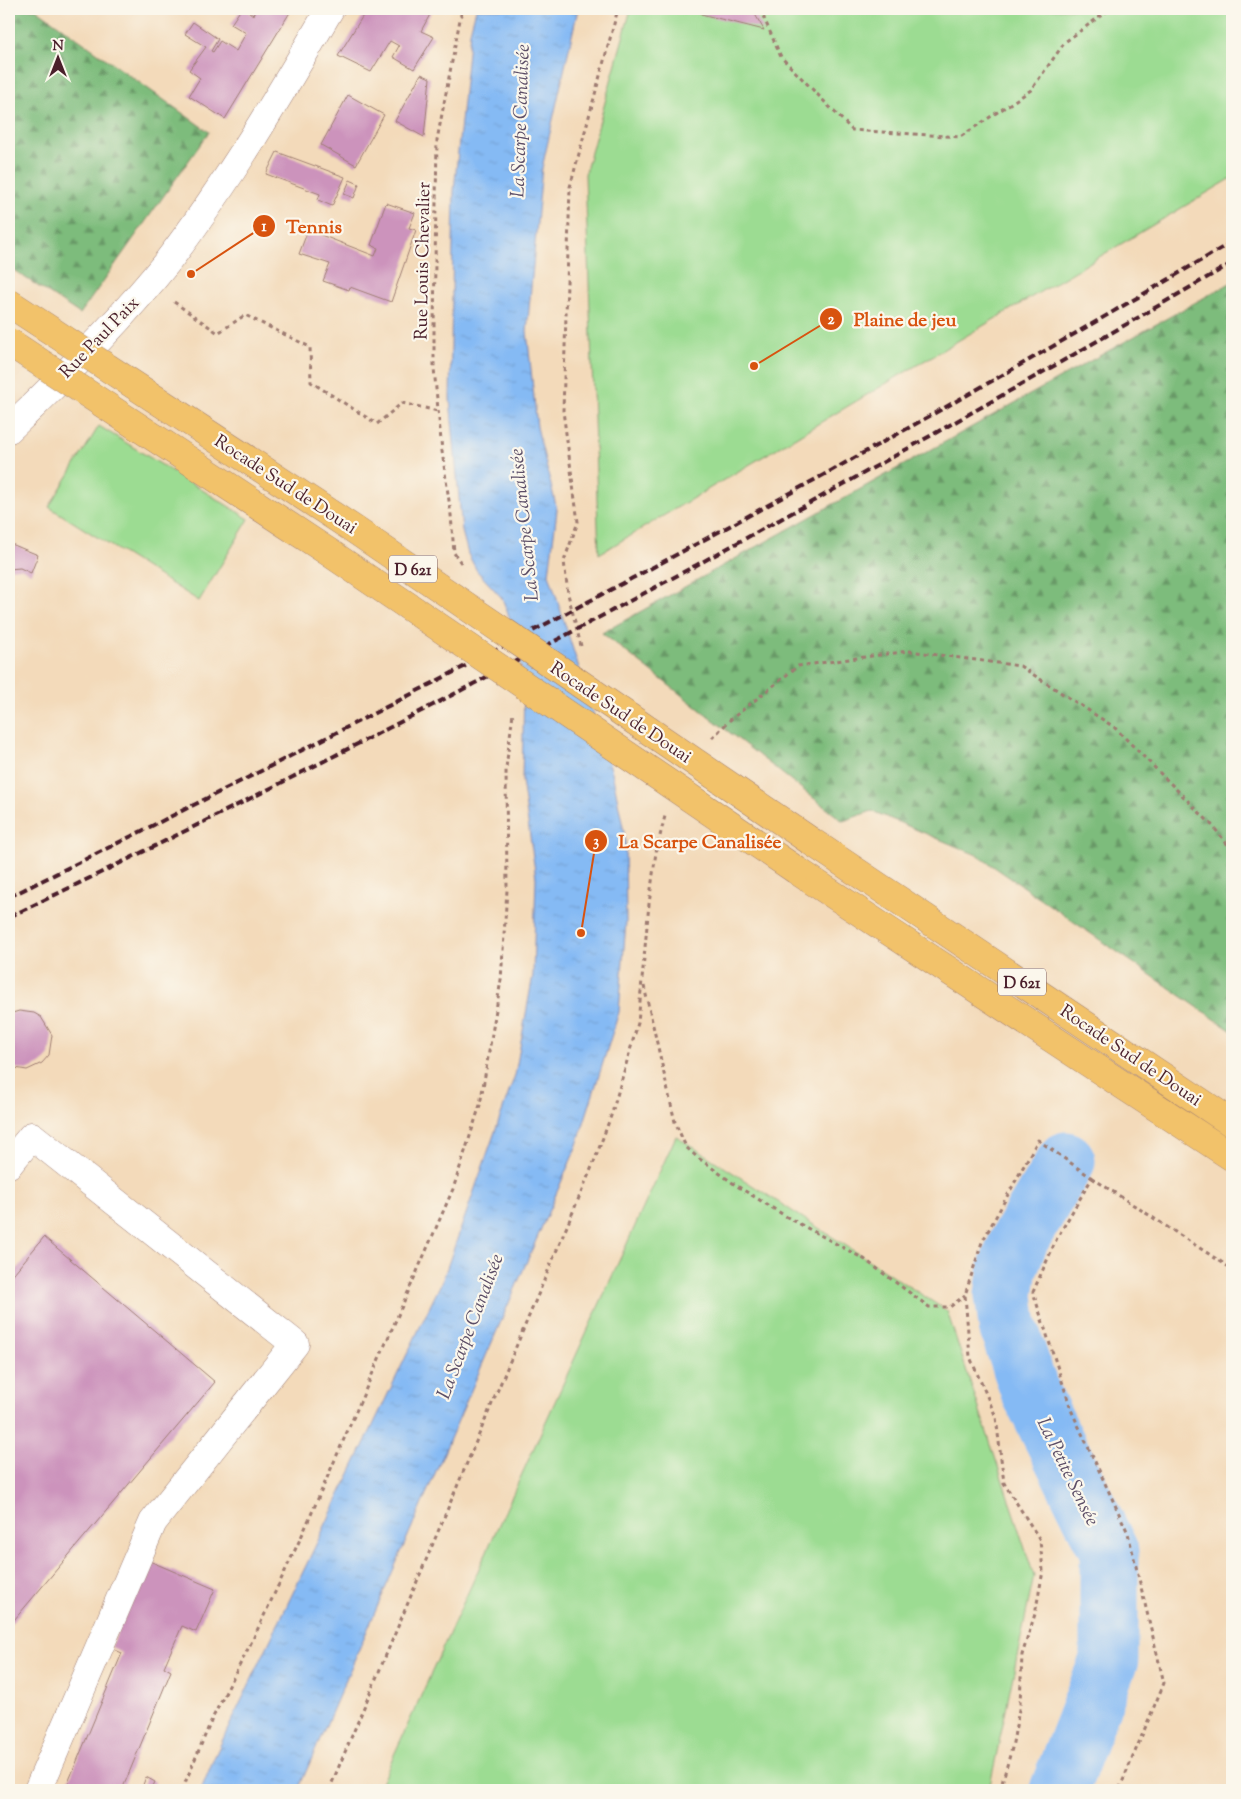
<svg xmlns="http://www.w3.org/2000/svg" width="1241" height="1799" viewBox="0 0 1241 1799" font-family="'Sorts Mill Goudy',serif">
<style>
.green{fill:#9cdc92;stroke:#737e5e}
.forest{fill:url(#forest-firs);stroke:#646e54}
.water{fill:url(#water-ripples);stroke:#686c90}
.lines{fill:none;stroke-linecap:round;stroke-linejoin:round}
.river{stroke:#85baf4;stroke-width:59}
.building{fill:#cc93bc}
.minor-casing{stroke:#9e7c72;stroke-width:29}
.highway-casing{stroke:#9e7c72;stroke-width:29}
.path{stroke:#9e7c72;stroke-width:3;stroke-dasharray:4 4;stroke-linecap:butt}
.minor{stroke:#fff;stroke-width:28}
.highway{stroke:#f2c26a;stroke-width:28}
.rail{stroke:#4a1f2b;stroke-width:4;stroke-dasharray:8 4;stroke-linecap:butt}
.highway-bridge-casing{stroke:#9e7c72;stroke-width:29;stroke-linecap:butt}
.highway-bridge{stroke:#f2c26a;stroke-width:28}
.labels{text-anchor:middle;stroke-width:4.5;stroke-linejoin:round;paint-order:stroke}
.shield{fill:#fbf7ec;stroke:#7f6065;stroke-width:1}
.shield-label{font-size:16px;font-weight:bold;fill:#4a1f2b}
.street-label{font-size:18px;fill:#4a1f2b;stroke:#fbf7ec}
.water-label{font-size:19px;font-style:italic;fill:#5c4e67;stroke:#fbf7ec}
.leader{fill:none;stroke:#d8530f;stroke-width:2}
.callout-dot{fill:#d8530f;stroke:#fbf7ec;stroke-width:2}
.mark-label{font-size:15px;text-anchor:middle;font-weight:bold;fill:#fff}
.callout-label{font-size:19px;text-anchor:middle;font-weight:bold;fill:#d8530f;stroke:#fbf7ec;stroke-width:4.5;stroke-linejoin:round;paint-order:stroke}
</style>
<defs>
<pattern id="forest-firs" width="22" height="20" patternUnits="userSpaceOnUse" patternTransform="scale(1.25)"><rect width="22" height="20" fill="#7dbc7c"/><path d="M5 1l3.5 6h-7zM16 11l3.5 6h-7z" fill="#689866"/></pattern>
<pattern id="water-ripples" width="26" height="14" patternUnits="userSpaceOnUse" patternTransform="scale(1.25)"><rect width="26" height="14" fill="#85baf4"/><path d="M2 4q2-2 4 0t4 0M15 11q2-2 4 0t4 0" fill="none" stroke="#749fd1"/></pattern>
</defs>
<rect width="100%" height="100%" fill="#fbf7ec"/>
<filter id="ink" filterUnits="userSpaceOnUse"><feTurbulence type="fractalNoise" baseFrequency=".02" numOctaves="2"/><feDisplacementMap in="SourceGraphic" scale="10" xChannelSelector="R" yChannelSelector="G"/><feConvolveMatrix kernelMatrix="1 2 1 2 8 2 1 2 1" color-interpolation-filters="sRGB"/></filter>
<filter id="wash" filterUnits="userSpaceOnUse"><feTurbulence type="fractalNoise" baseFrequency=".0096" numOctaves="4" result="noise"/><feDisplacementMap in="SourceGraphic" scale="20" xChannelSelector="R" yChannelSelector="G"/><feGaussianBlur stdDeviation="1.12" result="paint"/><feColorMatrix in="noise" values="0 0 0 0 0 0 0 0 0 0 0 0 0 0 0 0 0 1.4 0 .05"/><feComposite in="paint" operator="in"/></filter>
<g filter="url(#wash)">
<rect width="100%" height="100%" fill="#f3daba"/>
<path class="green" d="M631 9H1232V178L599 554 585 174Z
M99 426 249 519 199 601 49 507Z
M676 1136 947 1311 1034 1576 989 1790H378Z"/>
<path class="forest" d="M9 9H36L209 132 80 314 9 267Z
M1232 282V1031L977 855 872 811 843 821 602 633Z"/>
<path class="water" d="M476 9H578L542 168 527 331 537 427 557 510 549 574 612 772 625 837 626 922 619 1012 576 1148 298 1790H201L214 1758 443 1279 515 1075 533 975 536 878 522 781 524 690 521 668 514 629 502 598 477 571 468 554 462 531 450 399 454 191 470 32Z"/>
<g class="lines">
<path class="river" d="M1059 1790 1109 1660V1551L1029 1389 1008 1326 1004 1295 1008 1268 1020 1238 1066 1161"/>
</g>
<g id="blocks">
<path class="building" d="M241 9H245L253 15 255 10 253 9H292L225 119 189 96 200 78 189 70 206 47 185 34 193 22 218 39 211 51 213 52 220 41 236 51 246 33 231 24Z
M367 9H433L421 31 434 37 414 69 393 57 399 46 390 41 371 72 338 56Z
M703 9H752L764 30 701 14Z
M421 74 430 78 424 137 395 121Z
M348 95 384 115 356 165 321 145Z
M277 152 345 177 332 206 318 200 320 194 266 174Z
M350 180 359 184 354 198 344 194Z
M386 203 415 213 409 228 416 230 391 302 350 287 349 290 323 281 330 264 299 254 308 230 375 256 378 248 371 245Z
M9 543 38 555 31 573 20 568 9 569Z
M19 1011 34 1013 41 1017 52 1035 49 1055 42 1063 27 1070 9 1067V1014Z
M44 1237 215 1382 9 1626V1279Z
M147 1560 215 1589 196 1632 182 1626 164 1667 171 1671 122 1790H65L122 1653 111 1648Z
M146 1777 155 1782 151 1790H141Z"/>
</g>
</g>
<g filter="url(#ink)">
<use href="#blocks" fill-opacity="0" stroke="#9e7c72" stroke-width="1"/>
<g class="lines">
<defs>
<path id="minor" d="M9 429C64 377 121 320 168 261 228 183 281 93 330 9
M9 1164 32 1136 295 1344 153 1522 38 1790"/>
<path id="highway" d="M812 842 1232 1123
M796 870 1232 1157"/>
</defs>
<use href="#minor" class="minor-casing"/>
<use href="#highway" class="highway-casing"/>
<path class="path" d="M760 9 781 57 852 130 960 137 1031 90 1065 42 1110 9
M174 302 218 333 245 315 310 347 311 382 377 424 402 403 438 411
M461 563 454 553 451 515 442 451 434 368V326L437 140 462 9
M581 646 568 594 564 561 578 522 563 411 570 187 618 9
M712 738 730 720 798 666 909 651 1020 666 1114 727 1211 824 1232 850
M644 986 675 1122 686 1147 697 1157 737 1186 787 1217 864 1259 929 1307H950L965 1295
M1092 1178 1232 1269
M182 1790 212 1719 253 1639 303 1533 453 1189 480 1105 501 980 507 890 506 768 513 713
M329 1790 594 1162 612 1113 638 1023 649 904 656 852 665 816
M1000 1790 1012 1748 1020 1704 1022 1655 1035 1614 1043 1571 1040 1540 1004 1483 996 1417 970 1357 965 1295 982 1242 1038 1140 1092 1178 1057 1238 1033 1292 1072 1412 1128 1533 1164 1683 1119 1790"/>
<use href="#minor" class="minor"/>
<use href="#highway" class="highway"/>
<path class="rail" d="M9 897C424 692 834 478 1232 242
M9 917C426 717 833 496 1232 263"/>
<defs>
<path id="highway-bridge" d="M9 303 352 528 812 842
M9 342 330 553 796 870"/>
</defs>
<use href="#highway-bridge" class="highway-bridge-casing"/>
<use href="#highway-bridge" class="highway-bridge"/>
</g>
</g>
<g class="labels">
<g class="shield">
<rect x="389" y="555.5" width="48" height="27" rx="4"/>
<rect x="998" y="968.5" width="48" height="27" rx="4"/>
</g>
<g class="shield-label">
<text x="413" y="575">D 621</text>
<text x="1022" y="988">D 621</text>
</g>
<g class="street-label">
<text transform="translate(422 261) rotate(-89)" y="6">Rue Louis Chevalier</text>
<text transform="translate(99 337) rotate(-46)" y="6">Rue Paul Paix</text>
<text transform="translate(286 484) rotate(33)" y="6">Rocade Sud de Douai</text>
<text transform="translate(621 712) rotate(34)" y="6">Rocade Sud de Douai</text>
<text transform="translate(1131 1055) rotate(34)" y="6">Rocade Sud de Douai</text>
</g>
<g class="water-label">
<text transform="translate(519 121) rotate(-88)" y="7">La Scarpe Canalisée</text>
<text transform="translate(523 525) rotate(-96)" y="7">La Scarpe Canalisée</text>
<text transform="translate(469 1326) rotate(-69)" y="7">La Scarpe Canalisée</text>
<text transform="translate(1069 1471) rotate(64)" y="7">La Petite Sensée</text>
</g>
</g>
<path class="leader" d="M191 274L264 226M754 366L831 319M581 933L596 841"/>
<g class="callout-dot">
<circle cx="191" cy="274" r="5"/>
<circle cx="754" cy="366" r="5"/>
<circle cx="581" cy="933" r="5"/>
<circle cx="264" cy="226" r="12"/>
<circle cx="831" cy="319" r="12"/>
<circle cx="596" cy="841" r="12"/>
</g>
<g class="mark-label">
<text x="264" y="231">1</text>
<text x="831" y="324">2</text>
<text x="596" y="846">3</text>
</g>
<g class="callout-label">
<text x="314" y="233">Tennis</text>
<text x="905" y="326">Plaine de jeu</text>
<text x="700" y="848">La Scarpe Canalisée</text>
</g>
<rect width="1241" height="1799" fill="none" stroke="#fbf7ec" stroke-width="30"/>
<g transform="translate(58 58)" stroke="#fbf7ec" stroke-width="4" paint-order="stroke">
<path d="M0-4L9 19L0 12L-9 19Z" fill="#4a1f2b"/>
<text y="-8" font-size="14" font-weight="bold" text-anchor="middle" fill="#4a1f2b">N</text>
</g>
</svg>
